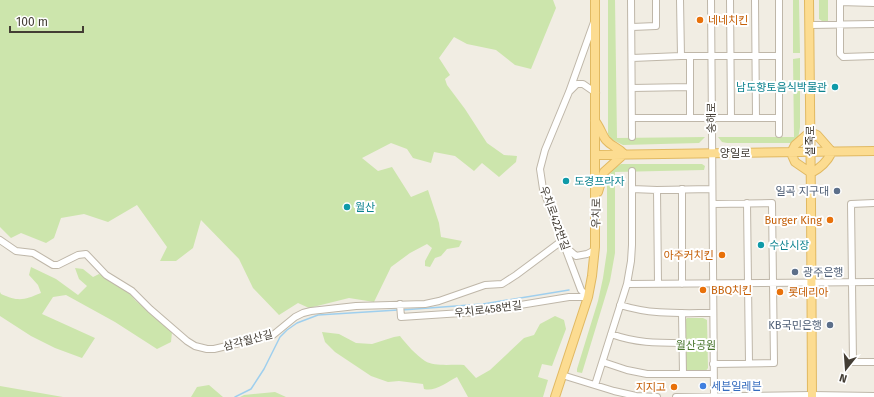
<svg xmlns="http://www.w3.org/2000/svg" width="874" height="397" viewBox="0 0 874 397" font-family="'Fira Sans','Noto Sans KR',sans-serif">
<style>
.green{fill:#cce5ac}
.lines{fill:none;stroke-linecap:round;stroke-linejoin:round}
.stream{stroke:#9fcfee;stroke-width:1.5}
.minor-casing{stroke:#bfb7a9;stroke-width:8}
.major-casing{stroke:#e1b962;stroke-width:10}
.minor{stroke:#fff;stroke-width:6}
.major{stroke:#fcdc91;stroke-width:8}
.food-dot{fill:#e8710a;stroke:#fff;stroke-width:1.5}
.culture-dot{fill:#0f9aa8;stroke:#fff;stroke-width:1.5}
.service-dot{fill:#5c6f8a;stroke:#fff;stroke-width:1.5}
.shop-dot{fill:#3f7fe0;stroke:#fff;stroke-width:1.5}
.labels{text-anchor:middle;stroke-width:4;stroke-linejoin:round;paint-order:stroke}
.food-label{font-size:11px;fill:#c56008;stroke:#fff;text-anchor:start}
.culture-label{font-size:11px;fill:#0d838f;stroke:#fff;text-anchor:start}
.street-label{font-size:11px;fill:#433d34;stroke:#fff}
.service-label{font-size:11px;fill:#4e5e75;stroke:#fff;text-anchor:end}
.park-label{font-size:11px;fill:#467329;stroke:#fff}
.shop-label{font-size:11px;fill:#366cbe;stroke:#fff;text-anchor:start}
</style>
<rect width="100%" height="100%" fill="#f1ede3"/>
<path class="green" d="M0 0H553L556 8 531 69 515 65 496 50 467 44 454 37 439 58 450 75 445 79 447 85 465 109 487 143 504 155 517 156 516 162 499 177 482 163 474 171 455 156 434 152 431 163 413 158 407 149 391 143 362 158 378 171 392 167 411 197 428 190 439 223 441 237 462 241 459 247 447 249 441 256 435 258 430 267 425 266V261L432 248 427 244 410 253 391 267 374 302 349 298 309 308 298 303 279 315 253 288 239 259 201 220 193 248 176 261H160L167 247 137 205 108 222 84 214 61 218 54 238 46 243 21 233 11 238 0 227Z
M608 0H615L617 138 705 137 699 143 623 145 611 139 608 134Z
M793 0H799L800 53H793Z
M819 0H828V21H822L819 19Z
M800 58V127C799 134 799 139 793 143H727L722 142 718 137H794L793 59Z
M621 164H702L705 166 704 170 615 172V253L610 281 582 373 577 372V369L598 301 603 278 607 251V180L613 169Z
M31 267 56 279 78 295 87 286 79 279 75 268 83 269 93 277 99 274 126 289 135 300 172 332 171 342 157 349 115 322 66 295 53 297 42 314 95 338 82 358 55 348 31 336 0 316V292L1 294C19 302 24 300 41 293L38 285 29 275Z
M555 316 564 320 566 329 552 366 542 364 538 377 548 380 543 397H468L457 377C447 382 435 392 424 389L423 384 399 381 388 382 371 376 335 352 325 342 322 332 339 334 356 343 372 344 394 337 400 336C407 345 416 355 425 361 435 367 452 364 464 365L476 378 490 370 524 338 534 335 540 324Z
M687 318H703L707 320 708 368 705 372H688L685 369 684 321Z
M209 385 223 397H191L197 387Z
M0 386 63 397H0Z
M275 392 286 397H240L244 395Z"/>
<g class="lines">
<path class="stream" d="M402 310 483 304 569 290
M235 397 251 389 264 369 280 337 287 330 297 323 318 315 398 310"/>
<defs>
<path id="minor" d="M631 0 632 137
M680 0 681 56
M711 0 714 396
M730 0 731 118
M755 0 756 118
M840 0V54L843 57 874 56
M840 2 874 3
M809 25 874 24
M632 27 656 26V0
M690 56V117
M632 58 681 56H779
M632 88 690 87
M570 91 577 84H583L596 93
M632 118H779V0
M779 118V134
M632 189 657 190 712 189
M657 190 658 283
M747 203 749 363
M874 203 851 204 853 362H874
M713 204 772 203 774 363 713 364
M0 240 16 251 33 253 53 265H58L78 255 86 254 106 275 132 291 150 309 187 341 195 346 207 349H214L273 335 295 317 303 313 311 311 356 306 425 304 439 301 485 285 502 284 516 275 563 240
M568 249 576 256 587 254 595 250
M627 284 874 282
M682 284V189
M588 297 581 290 543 189 540 169 545 150 569 92 594 22
M400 304 401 317 477 312 569 297H588
M620 305C652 315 680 313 713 313
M682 313 683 374
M611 334C636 343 656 343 682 343
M603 362 627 370 647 374H713
M562 375 614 391 636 396 657 397
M595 385 627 284 631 261 632 245V171
M676 397 812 395 874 396"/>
<path id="major" d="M809 0 811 203 812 397
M595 121C600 127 602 135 606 140 612 147 618 147 624 154
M810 132 817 135 832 152
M791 153 795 162 811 173
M791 153 795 145 810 132
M596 155 874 151
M811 173C821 168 827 162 832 152
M598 192 604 172 624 154
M555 397 588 297 592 276 595 247V0"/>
</defs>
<use href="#minor" class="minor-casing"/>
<use href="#major" class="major-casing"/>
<use href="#minor" class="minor"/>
<use href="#major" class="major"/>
</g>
<g class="food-dot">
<circle cx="700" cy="20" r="4"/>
<circle cx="830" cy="220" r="4"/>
<circle cx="722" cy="255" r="4"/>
<circle cx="703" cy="290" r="4"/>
<circle cx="780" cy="292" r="4"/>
<circle cx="674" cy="387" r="4"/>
</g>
<g class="culture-dot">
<circle cx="835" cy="87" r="4"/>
<circle cx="566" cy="181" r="4"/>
<circle cx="347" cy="207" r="4"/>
<circle cx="761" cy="245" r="4"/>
</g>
<g class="service-dot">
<circle cx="837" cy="191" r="4"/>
<circle cx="795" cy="272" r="4"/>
<circle cx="830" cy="325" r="4"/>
</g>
<circle class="shop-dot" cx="703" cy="386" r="4"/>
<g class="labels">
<g class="food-label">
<text x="708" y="24">네네치킨</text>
<text x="822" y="224" text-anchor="end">Burger King</text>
<text x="714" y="259" text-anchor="end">아주커치킨</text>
<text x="711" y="294">BBQ치킨</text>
<text x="788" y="296">롯데리아</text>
<text x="666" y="391" text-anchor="end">지지고</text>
</g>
<g class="culture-label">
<text x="827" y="91" text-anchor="end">남도향토음식박물관</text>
<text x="574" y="185">도경프라자</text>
<text x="355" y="211">월산</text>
<text x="769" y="249">수산시장</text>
</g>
<g class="street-label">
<text transform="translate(711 118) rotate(-90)" y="4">송해로</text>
<text transform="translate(810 141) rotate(-90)" y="4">설죽로</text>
<text x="735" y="157">양일로</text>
<text transform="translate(596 213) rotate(-89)" y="4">우치로</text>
<text transform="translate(555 218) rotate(70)" y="4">우치로422번길</text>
<text transform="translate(488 309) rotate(-7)" y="4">우치로458번길</text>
<text transform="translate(248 340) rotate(-15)" y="4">삼각월산길</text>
</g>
<g class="service-label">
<text x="829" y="195">일곡 지구대</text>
<text x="803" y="276" text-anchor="start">광주은행</text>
<text x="822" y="329">KB국민은행</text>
</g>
<g class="park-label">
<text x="696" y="349">월산공원</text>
</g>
<g class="shop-label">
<text x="711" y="390">세븐일레븐</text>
</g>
</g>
<g transform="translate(846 369) rotate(197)" stroke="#ffffff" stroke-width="3" paint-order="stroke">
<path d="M0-3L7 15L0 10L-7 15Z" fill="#433d34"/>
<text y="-6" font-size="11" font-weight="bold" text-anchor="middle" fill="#433d34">N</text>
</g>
<path d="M10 26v6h73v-6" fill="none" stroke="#433d34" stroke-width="2"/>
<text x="16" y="26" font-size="12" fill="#433d34" stroke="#ffffff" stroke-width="3" paint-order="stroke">100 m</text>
</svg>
